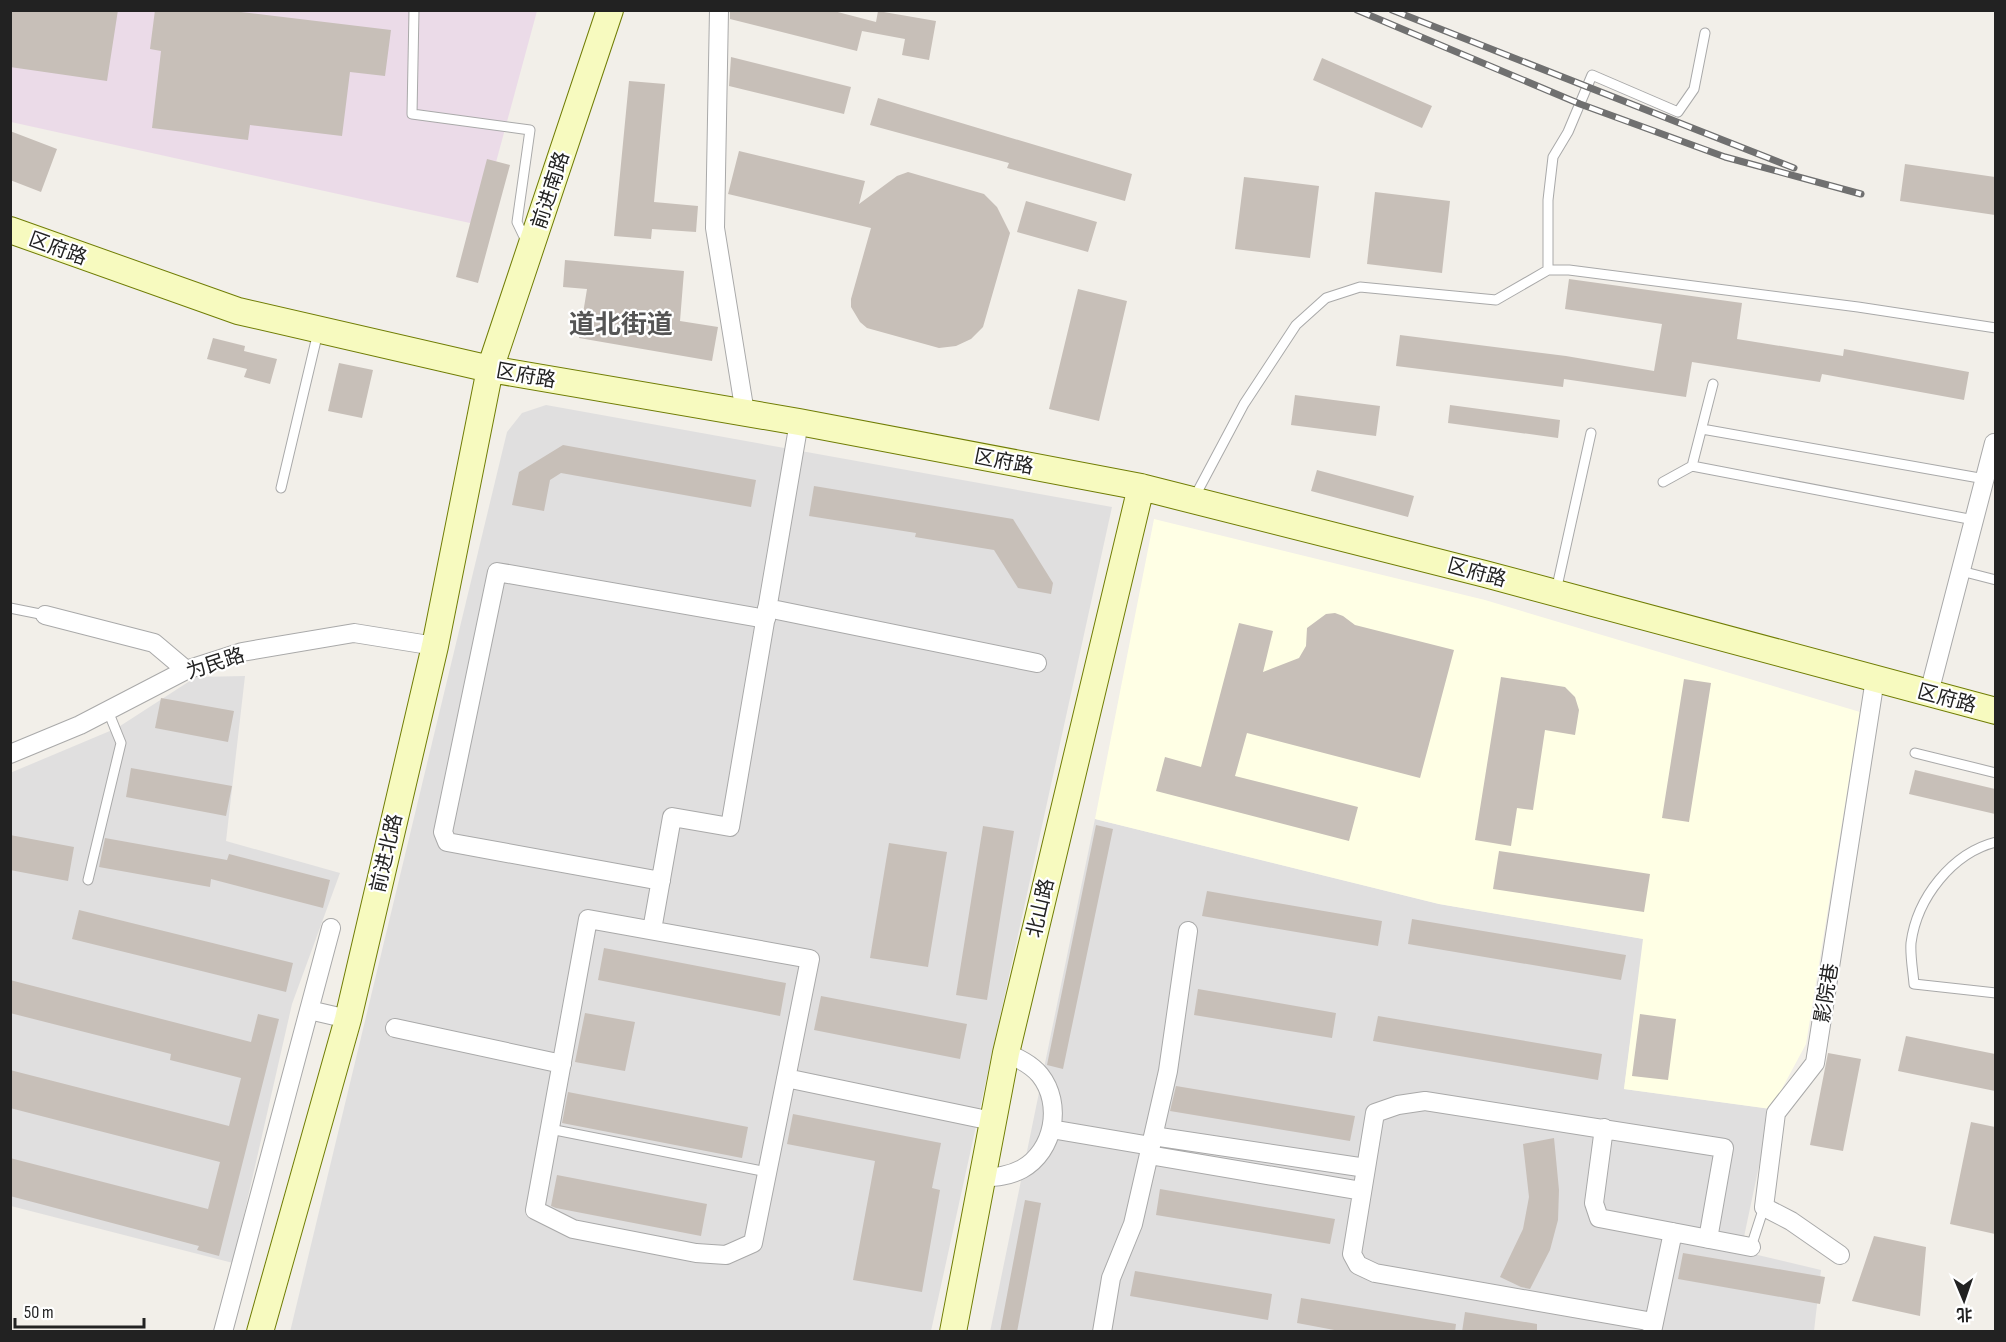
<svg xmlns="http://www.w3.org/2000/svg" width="2006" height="1342" viewBox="0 0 2006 1342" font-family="'Sofia Sans Condensed','Noto Sans SC',sans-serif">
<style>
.residential{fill:#e0dfdf}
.industrial{fill:#ebdbe8}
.education{fill:#ffffe5}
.building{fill:#c7bfb8}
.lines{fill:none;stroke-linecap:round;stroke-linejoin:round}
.lane-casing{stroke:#a9a9a9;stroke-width:11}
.street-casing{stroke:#a9a9a9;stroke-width:20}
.secondary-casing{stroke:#707d05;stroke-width:28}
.lane{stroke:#fff;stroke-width:9}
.street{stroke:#fff;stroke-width:18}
.secondary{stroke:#f7fabf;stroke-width:26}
.rail-casing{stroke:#707070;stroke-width:7}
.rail{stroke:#fff;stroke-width:4.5;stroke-dasharray:14;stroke-linecap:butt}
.labels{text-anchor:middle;stroke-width:4.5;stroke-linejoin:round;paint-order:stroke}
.street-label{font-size:20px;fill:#222;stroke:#fff}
.district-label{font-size:26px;font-weight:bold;fill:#555;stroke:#fff}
</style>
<rect width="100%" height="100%" fill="#f2efe9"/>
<path class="residential" d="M546 405 1112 507 931 1331 290 1332 507 432 522 413Z
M245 676 226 841 340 873 292 1004 233 1263 11 1206 10 773 117 728 196 677Z
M1095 819 1439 904 1644 939 1624 1089 1771 1109 1741 1251 1821 1270 1814 1331 990 1332Z"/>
<path class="industrial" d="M11 11H537L479 225 11 122Z"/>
<path class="education" d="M1154 519 1485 600 1860 712 1806 1044 1771 1109 1624 1089 1643 939 1439 904 1095 819Z"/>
<path class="building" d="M10 10H118L107 81 10 67Z
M155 10H224L391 30 385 76 350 72 342 136 250 125 248 140 152 128 161 51 150 49Z
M730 10H830L876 22 878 11 936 21 929 60 902 55 905 39 862 31 857 51 730 19Z
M731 57 851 87 844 114 729 86Z
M1322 58 1432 106 1422 128 1313 80Z
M629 81 665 84 654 202 698 206 696 232 652 229 651 239 614 236Z
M878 98 1132 174 1125 201 1007 168 1009 163 870 125Z
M10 131 57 149 41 192 10 180Z
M739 151 865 181 859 204 897 176 908 172 984 194 997 207 1010 233 983 327 971 339 956 346 939 348 867 328 860 322 851 307V299L871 228 728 194Z
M487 159 510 165 478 283 456 277Z
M1905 164 1995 177V215L1900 201Z
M1244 177 1319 186 1310 258 1235 249Z
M1375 192 1450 201 1442 273 1367 264Z
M1026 201 1097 222 1088 252 1017 232Z
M565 260 684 271 680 321 718 327 712 361 579 338 587 289 563 287Z
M1569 279 1742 303 1737 339 1843 356 1844 349 1969 372 1964 400 1822 374 1820 382 1692 362 1686 397 1564 379 1563 387 1396 366 1400 335 1566 356 1654 371 1662 324 1565 309Z
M1078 289 1127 301 1099 421 1049 409Z
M213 338 245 346 244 351 277 359 270 384 244 377 247 369 207 359Z
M339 363 373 370 362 418 328 411Z
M1295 395 1380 406 1376 436 1291 425Z
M1450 405 1560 420 1558 438 1448 423Z
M563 445 756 480 751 507 561 473 550 480 544 511 512 505 519 472Z
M1317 470 1414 496 1408 517 1311 491Z
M814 486 1013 519 1053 583 1051 594 1018 588 994 550 915 537 916 533 809 516Z
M1335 613 1343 616 1355 625 1454 650 1420 778 1247 733 1235 776 1358 807 1349 841 1156 791 1165 757 1201 767 1239 623 1273 631 1263 672 1299 658 1306 646 1307 628 1326 614Z
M1501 677 1565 687 1575 697 1579 710 1575 735 1545 730 1533 810 1517 808 1511 846 1475 840Z
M1684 679 1711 683 1689 822 1662 818Z
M161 698 234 711 228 742 155 728Z
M131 768 232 786 226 816 126 797Z
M1915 770 1995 789V814L1909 794Z
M1096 825 1113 829 1063 1069 1047 1065Z
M983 826 1014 831 987 1000 956 995Z
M10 835 74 847 68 881 10 870Z
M105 838 227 860 229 854 330 880 323 908 211 879 210 887 99 867Z
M889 843 947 852 928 967 870 958Z
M1499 851 1650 874 1644 912 1493 889Z
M1207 891 1382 921 1378 946 1202 916Z
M79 910 293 963 286 992 72 939Z
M1412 919 1626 955 1621 980 1408 944Z
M604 948 786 983 780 1016 598 980Z
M10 980 251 1042 258 1014 279 1019 219 1256 197 1250 199 1246 10 1196V1158L208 1209 220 1162 10 1108V1070L229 1126 241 1078 170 1060 171 1054 10 1013Z
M1198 989 1336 1013 1332 1038 1194 1015Z
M821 996 967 1024 960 1059 814 1030Z
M585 1013 635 1022 625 1071 575 1062Z
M1640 1014 1676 1019 1668 1080 1632 1076Z
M1378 1016 1602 1054 1598 1080 1373 1041Z
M1906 1036 1995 1054V1091L1898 1071Z
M1828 1053 1861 1059 1843 1151 1810 1145Z
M1176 1086 1355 1116 1350 1141 1170 1111Z
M568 1092 748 1127 742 1158 562 1123Z
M793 1114 941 1143 932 1188 940 1190 922 1292 853 1280 875 1161 787 1144Z
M1971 1122 1995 1127V1234L1950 1224Z
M1554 1138 1559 1190 1558 1220 1550 1250 1530 1289 1521 1287 1500 1277 1523 1229 1529 1197 1523 1144Z
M557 1175 707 1204 701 1236 556 1208 551 1206Z
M1160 1189 1335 1219 1330 1244 1156 1215Z
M1025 1200 1041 1203 1017 1332H1000Z
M1874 1236 1926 1247 1920 1316 1852 1301Z
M1683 1253 1825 1277 1820 1304 1678 1279Z
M1135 1271 1272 1294 1268 1320 1130 1296Z
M1301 1298 1456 1324 1455 1332H1345L1297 1323Z
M1465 1312 1537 1324V1332H1462Z"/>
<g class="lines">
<defs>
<path id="lane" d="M414 10 412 114 530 130 517 222 526 241
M1548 270H1569L1858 307 1996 328
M1702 429 1985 479
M1692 466 1713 384
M1663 482 1692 466 1974 520
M281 488 318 332
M1194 498 1244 404 1296 325 1326 298 1360 287 1496 300 1548 270V200L1553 157 1568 132 1592 75 1678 112 1694 89 1705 33
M1961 571 1996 580
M1556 591 1591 433
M10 608 45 615
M1915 753 1996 773
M1996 842C1952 853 1917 898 1911 943 1910 956 1913 971 1914 984L1996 993
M88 880 121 743 108 711
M550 1129 767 1172
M1751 1247 1764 1207"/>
<path id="street" d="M719 10 715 228 745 413
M767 608 1037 663
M45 615 154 643 186 670
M1929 693 1994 443
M10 754 80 725 186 670 242 652 354 633 435 646
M661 881 447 842 443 832 497 572 766 619
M588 919 810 959 753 1243 726 1255 696 1253 573 1229 535 1210Z
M652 930 672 817 730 827 799 422
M309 1010 348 1019
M395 1028 562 1064
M786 1078 992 1121
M1604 1128 1594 1203 1599 1218 1751 1247
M1051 1129 1151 1146
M1153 1136 1366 1168
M1149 1155 1362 1191
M982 1178C996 1177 1009 1176 1022 1169 1054 1151 1063 1104 1040 1075 1031 1064 1018 1058 1006 1053
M1840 1255 1791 1221 1764 1207 1776 1113 1815 1063 1875 679
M1653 1322 1375 1273 1358 1265 1352 1254 1375 1113 1398 1105 1425 1101 1724 1148 1708 1239
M223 1332 331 928
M1102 1332 1111 1278 1133 1224 1168 1071 1188 931
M1652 1332 1673 1232"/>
<path id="secondary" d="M10 230 238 311 490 369 799 422 1141 487 1485 574 1996 711
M260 1332 348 1019 435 646 490 369 610 10
M953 1332 1006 1053 1141 487"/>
</defs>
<use href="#lane" class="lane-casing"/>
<use href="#street" class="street-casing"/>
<use href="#secondary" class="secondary-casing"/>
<use href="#lane" class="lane"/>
<use href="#street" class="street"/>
<use href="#secondary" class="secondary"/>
<defs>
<path id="rail" d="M1357 10 1580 104 1725 157 1861 194
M1392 10 1794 168"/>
</defs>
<use href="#rail" class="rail-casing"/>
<use href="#rail" class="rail"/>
</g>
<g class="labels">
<g class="street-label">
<text transform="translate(550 190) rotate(-72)" y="7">前进南路</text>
<text transform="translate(58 248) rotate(20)" y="7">区府路</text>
<text transform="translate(526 375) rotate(10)" y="7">区府路</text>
<text transform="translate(1004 461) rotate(11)" y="7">区府路</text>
<text transform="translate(1477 572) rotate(15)" y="7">区府路</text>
<text transform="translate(215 663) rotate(-18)" y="7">为民路</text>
<text transform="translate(1947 698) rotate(15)" y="7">区府路</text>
<text transform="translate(386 853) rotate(-77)" y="7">前进北路</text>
<text transform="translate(1040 908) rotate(-77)" y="7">北山路</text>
<text transform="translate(1826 993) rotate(-81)" y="7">影院巷</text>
</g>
<g class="district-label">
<text x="621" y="333">道北街道</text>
</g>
</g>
<rect width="2006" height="1342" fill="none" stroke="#222222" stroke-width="24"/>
<g transform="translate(1964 1300) rotate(178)" stroke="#ffffff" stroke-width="4.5" paint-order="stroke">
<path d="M0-4.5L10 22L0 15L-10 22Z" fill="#222222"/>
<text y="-9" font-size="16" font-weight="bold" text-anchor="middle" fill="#222222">北</text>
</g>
<path d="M15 1318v9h129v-9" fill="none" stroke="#222222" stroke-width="3"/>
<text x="24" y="1318" font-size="18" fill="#222222" stroke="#ffffff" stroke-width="4.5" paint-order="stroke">50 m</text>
</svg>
